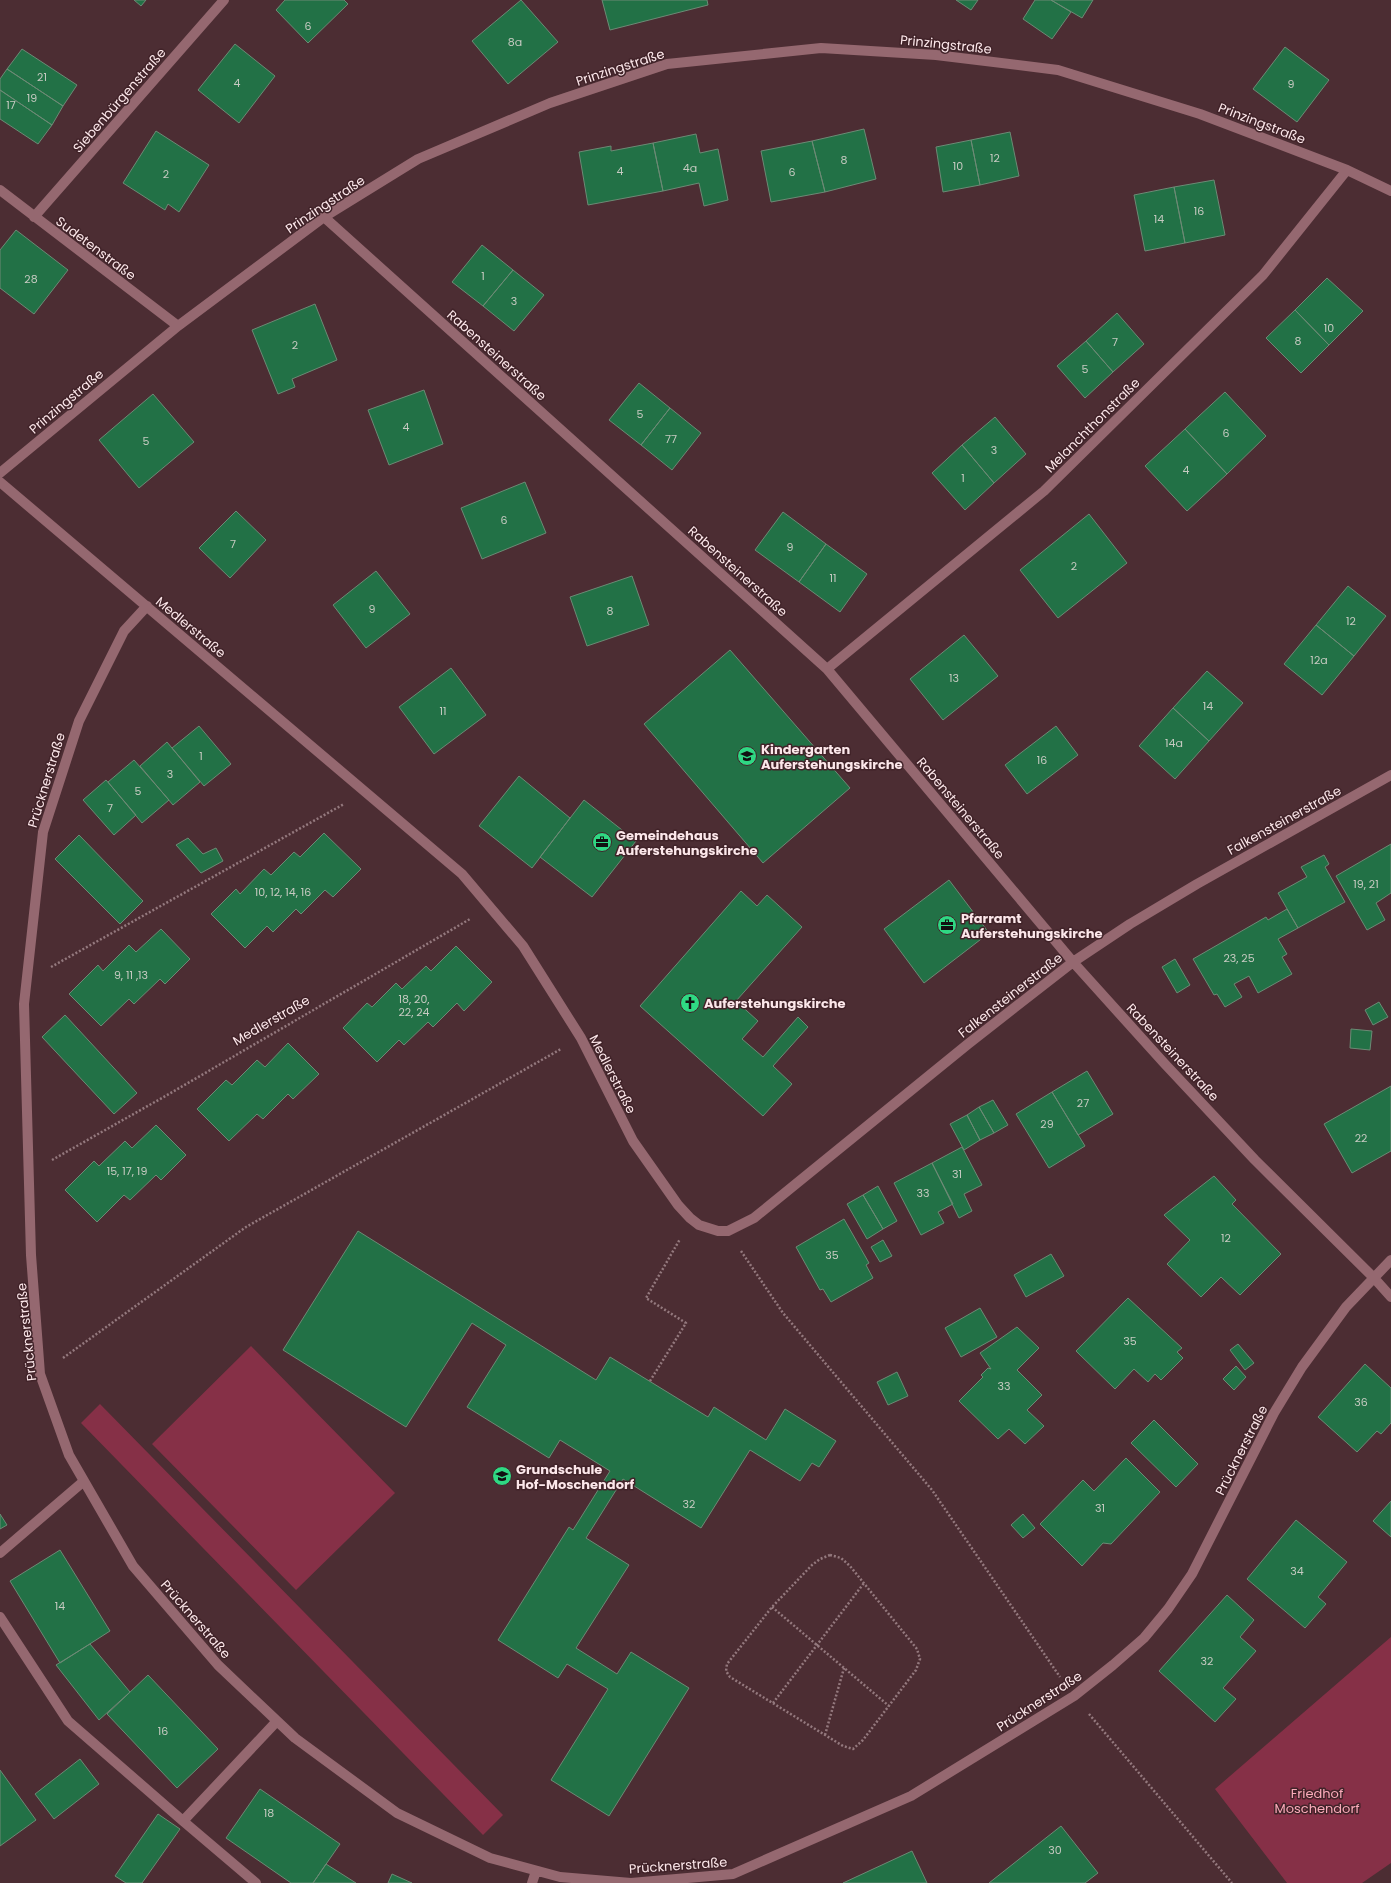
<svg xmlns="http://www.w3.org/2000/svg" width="1391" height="1883" viewBox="0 0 1391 1883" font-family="Poppins,sans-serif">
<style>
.green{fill:#863047}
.building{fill:#227146;stroke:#6c8a75}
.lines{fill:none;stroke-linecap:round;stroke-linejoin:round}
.path{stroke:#94797e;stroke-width:2.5;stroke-dasharray:2 2;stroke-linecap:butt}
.street{stroke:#956870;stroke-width:10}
.labels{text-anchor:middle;stroke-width:3;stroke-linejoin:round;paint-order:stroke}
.number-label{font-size:11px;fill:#c6cac1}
.street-label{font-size:13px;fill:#fce7ea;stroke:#412329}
.poi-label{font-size:13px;font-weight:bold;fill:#fce7ea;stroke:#412329;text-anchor:start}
.park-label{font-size:13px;fill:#fbabba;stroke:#412329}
</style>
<rect width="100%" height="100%" fill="#4c2d33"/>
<path class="green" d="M251 1346 395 1493 296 1590 152 1444Z
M100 1404 503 1815 483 1835 81 1423Z
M1391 1637V1863L1362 1883H1287L1215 1789Z"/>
<path class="building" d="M134 0H146L141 6Z
M285 0H344L348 4 308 43 276 10Z
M521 0 558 42 508 84 472 41Z
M602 0H707L708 5 610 30Z
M956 0H978L971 10Z
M1035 0H1051L1071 12 1052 39 1023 19Z
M1051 0H1093L1082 18Z
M235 44 275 76 239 123 198 90Z
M1285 47 1329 80 1297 122 1253 89Z
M22 49 77 85 63 106 7 69Z
M7 69 63 106 52 125 0 90V79Z
M0 90 52 125 38 144 0 119Z
M864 129 876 179 825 192 812 141Z
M156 131 209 165 179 212 168 204 165 210 123 183Z
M1010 132 1019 176 980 185 971 140Z
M696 134 700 153 718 149 728 200 704 206 699 183 663 191 653 143Z
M971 140 980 185 943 192 936 147Z
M812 141 825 192 771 202 761 151Z
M653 143 663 191 588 205 579 152 611 146V151Z
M1214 180 1225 235 1185 243 1174 187Z
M1174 187 1185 243 1145 251 1134 195Z
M16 230 68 270 34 314 0 288V250Z
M482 245 513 270 483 306 452 282Z
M513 270 544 295 514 331 483 306Z
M1327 278 1363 311 1329 345 1295 310Z
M315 304 337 360 292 379 295 387 278 394 252 330Z
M1295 310 1329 345 1301 373 1266 338Z
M1117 313 1144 344 1113 372 1086 341Z
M1086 341 1113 372 1085 398 1057 366Z
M639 383 670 408 641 445 609 420Z
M424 390 443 444 389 465 368 410Z
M1225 392 1266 436 1227 474 1185 429Z
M153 394 194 442 139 488 99 440Z
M670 408 701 433 672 470 641 445Z
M995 417 1026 454 994 483 962 445Z
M1185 429 1227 474 1187 511 1145 466Z
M962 445 994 483 965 510 932 473Z
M525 482 546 533 482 559 461 508Z
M236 511 266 540 230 578 199 548Z
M783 512 826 544 799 582 755 550Z
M1089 514 1127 563 1058 618 1020 570Z
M826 544 867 574 840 612 799 582Z
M376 571 410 614 366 648 333 605Z
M632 576 649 625 587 646 570 597Z
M1348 586 1386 616 1354 656 1316 625Z
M1316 625 1354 656 1322 695 1284 664Z
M964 635 998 676 943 720 910 679Z
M730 650 850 788 763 863 644 724Z
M451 668 486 715 434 754 399 707Z
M1207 671 1243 703 1209 741 1173 708Z
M1173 708 1209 741 1175 779 1139 746Z
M199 726 231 764 204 786 172 748Z
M1056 726 1078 755 1027 794 1005 765Z
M167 742 200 782 173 805 140 766Z
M134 760 169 800 142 823 108 782Z
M519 776 570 818 532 868 479 826Z
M106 780 136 815 114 835 83 800Z
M584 800 636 841 592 897 540 857Z
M324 833 361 869 333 897 325 890 301 914 296 909 273 932 267 926 245 948 211 914 236 889 240 894 264 869 271 875 294 852 300 857Z
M79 835 143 901 120 924 55 859Z
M188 838 203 854 216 848 223 861 201 873 176 845Z
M1391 844V893L1376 903 1385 920 1367 930 1336 876Z
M1324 855 1329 864 1325 867 1345 902 1298 928 1278 893 1307 877 1301 867Z
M949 880 989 933 924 983 884 929Z
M741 891 757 906 767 895 802 927 736 1001 758 1021 742 1039 763 1057 798 1017 808 1027 773 1066 792 1084 763 1116 640 1006Z
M1287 909 1298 928 1278 939 1287 954 1282 957 1292 974 1258 993 1249 976 1234 984 1242 997 1225 1007 1217 994 1214 995 1193 959 1266 917 1268 920Z
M161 929 190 959 165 984 160 979 134 1004 129 999 101 1026 69 994 98 965 103 971 129 945 136 952Z
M456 946 492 982 464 1011 457 1003 433 1027 428 1022 404 1045 399 1040 377 1062 343 1028 367 1003 372 1007 396 983 402 989 426 966 431 971Z
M1175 959 1190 985 1177 993 1162 967Z
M1379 1002 1388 1017 1373 1025 1365 1010Z
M65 1015 137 1093 114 1114 42 1037Z
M1351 1029 1372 1031 1370 1050 1350 1048Z
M288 1043 319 1074 293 1099 288 1094 263 1119 257 1114 229 1141 197 1109 226 1080 232 1085 257 1060 265 1067Z
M1087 1071 1113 1114 1078 1135 1052 1092Z
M1391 1086V1151L1352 1173 1324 1124Z
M1052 1092 1085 1146 1049 1168 1016 1114Z
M993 1100 1008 1125 994 1133 979 1107Z
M979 1107 994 1133 980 1140 967 1115Z
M967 1115 980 1140 964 1150 950 1124Z
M156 1125 186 1155 161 1180 156 1175 130 1200 124 1195 97 1222 65 1190 94 1161 99 1166 125 1141 132 1148Z
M962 1147 982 1185 964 1194 972 1211 959 1218 932 1163Z
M932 1163 953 1204 938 1212 944 1223 921 1235 894 1183Z
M1214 1176 1236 1200 1232 1204 1281 1254 1240 1295 1221 1277 1201 1297 1167 1264 1190 1240 1164 1215Z
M878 1186 897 1221 883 1229 863 1195Z
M863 1195 883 1229 867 1239 847 1204Z
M844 1219 869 1263 866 1265 873 1278 831 1302 823 1289 820 1290 796 1247Z
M358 1231 596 1380 610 1357 708 1417 714 1407 766 1440 785 1409 836 1441 819 1467 812 1463 800 1481 750 1450 701 1528 623 1479 586 1538 629 1565 576 1648 617 1674 631 1652 689 1688 609 1816 551 1780 608 1689 567 1664 558 1678 498 1640 569 1527 573 1530 610 1471 560 1440 549 1458 467 1407 506 1345 472 1323 406 1427 283 1350Z
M883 1240 892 1256 880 1262 871 1247Z
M1051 1254 1064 1276 1026 1297 1014 1275Z
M1128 1298 1182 1348 1177 1352 1183 1358 1161 1380 1155 1374 1148 1382 1134 1369 1115 1389 1076 1351Z
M980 1308 997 1337 961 1357 945 1328Z
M1017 1327 1039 1348 1017 1370 1042 1395 1027 1410 1044 1426 1025 1444 1009 1429 998 1439 959 1401 983 1377 981 1375 988 1368 991 1369 980 1353Z
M1238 1344 1254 1363 1245 1370 1230 1350Z
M1365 1364 1391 1388V1423L1381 1434 1377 1431 1357 1452 1318 1417Z
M1236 1366 1246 1377 1234 1390 1223 1379Z
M897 1372 908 1396 888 1405 877 1382Z
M1154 1420 1198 1464 1176 1487 1131 1443Z
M1126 1458 1160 1492 1111 1544 1103 1543 1082 1566 1040 1524 1083 1480 1094 1491Z
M1391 1501V1537L1373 1521Z
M0 1514 7 1525 0 1529Z
M1023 1514 1035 1528 1023 1538 1011 1525Z
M1296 1520 1347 1562 1318 1597 1326 1604 1305 1628 1247 1579Z
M60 1550 110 1631 60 1663 10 1581Z
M1227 1595 1254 1620 1240 1637 1256 1651 1223 1688 1236 1699 1215 1722 1159 1671Z
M90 1644 130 1692 99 1720 56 1665Z
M148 1675 218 1749 177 1788 107 1714Z
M80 1759 99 1784 54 1819 35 1794Z
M0 1770 36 1820 0 1846Z
M260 1789 340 1844 313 1883H291L226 1838Z
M158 1814 180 1829 142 1883H126L115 1876Z
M1061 1826 1098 1873 1085 1883H989Z
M912 1851 927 1883H843Z
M326 1864 356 1883H313Z
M392 1874 412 1883H388Z"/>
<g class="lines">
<path class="path" d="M51 967 344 804
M52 1160 169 1094 470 919
M741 1251 783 1313 932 1490 1060 1677
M63 1358 246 1227 561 1049
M650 1381 686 1323 646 1298 680 1239
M830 1555 841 1558 850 1566 917 1649 920 1659 916 1670 863 1740 853 1749 843 1746 730 1677 726 1671 727 1664 772 1607 812 1565 820 1559Z
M772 1607 889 1706
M773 1703 864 1583
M1089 1714 1232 1883
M825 1735 844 1668"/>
<path class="street" d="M0 190 178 326
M34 217 224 0
M324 217 827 669 1073 962 1164 1063 1255 1160 1374 1278 1391 1297
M0 473 178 326 324 217 418 159 550 103 667 64 821 48 936 55 1058 70 1200 114 1347 170 1391 191
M0 482 462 874 523 946 581 1038 633 1141 678 1205 690 1218 699 1225 718 1231H728L754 1218 968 1044 1073 962 1130 924 1197 884 1391 775
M147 606 124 631 79 721 43 832 24 1004 31 1255 40 1374 69 1455 133 1566 218 1665 295 1738 397 1813 490 1858 560 1877 631 1883 733 1874 911 1796 1074 1696 1113 1665 1144 1638 1168 1609 1192 1574 1274 1413 1302 1367 1346 1307 1391 1260
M827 669 1044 491 1263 275 1347 170
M0 1553 84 1481
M0 1617 68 1721 183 1821
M256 1883 183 1821 277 1721
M532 1883 536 1871"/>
</g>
<defs>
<symbol id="school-disc" viewBox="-11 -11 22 22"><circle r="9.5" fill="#2fd883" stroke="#412329"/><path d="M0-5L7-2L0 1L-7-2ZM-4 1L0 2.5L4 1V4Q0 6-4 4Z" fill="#111"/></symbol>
<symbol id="office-disc" viewBox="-11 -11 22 22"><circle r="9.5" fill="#2fd883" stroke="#412329"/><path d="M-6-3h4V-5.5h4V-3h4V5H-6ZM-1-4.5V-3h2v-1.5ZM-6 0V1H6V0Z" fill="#111"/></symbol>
<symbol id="church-disc" viewBox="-11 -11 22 22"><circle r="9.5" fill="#2fd883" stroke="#412329"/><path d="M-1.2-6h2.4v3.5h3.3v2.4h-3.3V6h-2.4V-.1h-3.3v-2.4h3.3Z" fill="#111"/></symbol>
</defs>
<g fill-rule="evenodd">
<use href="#school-disc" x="736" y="745" width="22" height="22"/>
<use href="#office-disc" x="591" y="831" width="22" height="22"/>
<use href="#office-disc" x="936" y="914" width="22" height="22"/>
<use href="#church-disc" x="679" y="992" width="22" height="22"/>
<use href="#school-disc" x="491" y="1465" width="22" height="22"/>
</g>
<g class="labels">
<g class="number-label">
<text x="308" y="30">6</text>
<text x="515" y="46">8a</text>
<text x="42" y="81">21</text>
<text x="237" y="87">4</text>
<text x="1291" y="88">9</text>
<text x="32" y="102">19</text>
<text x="11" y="109">17</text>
<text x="995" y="162">12</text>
<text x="844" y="164">8</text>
<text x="958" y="170">10</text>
<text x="690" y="172">4a</text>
<text x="620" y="175">4</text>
<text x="792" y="176">6</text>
<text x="166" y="178">2</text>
<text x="1199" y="215">16</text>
<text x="1159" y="223">14</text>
<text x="483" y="280">1</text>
<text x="31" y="283">28</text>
<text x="514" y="305">3</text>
<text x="1329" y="332">10</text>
<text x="1298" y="345">8</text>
<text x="1115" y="346">7</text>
<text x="295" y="349">2</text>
<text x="1085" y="373">5</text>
<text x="640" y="418">5</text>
<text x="406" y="431">4</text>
<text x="1226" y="437">6</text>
<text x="671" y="443">77</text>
<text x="146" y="445">5</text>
<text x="994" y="454">3</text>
<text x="1186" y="474">4</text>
<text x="963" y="482">1</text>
<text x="504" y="524">6</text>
<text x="233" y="548">7</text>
<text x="790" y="551">9</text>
<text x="1074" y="570">2</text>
<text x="833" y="582">11</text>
<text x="372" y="613">9</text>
<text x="610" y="615">8</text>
<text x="1351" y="625">12</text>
<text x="1319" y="664">12a</text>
<text x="954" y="682">13</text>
<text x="1208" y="710">14</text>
<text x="443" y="715">11</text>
<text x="1174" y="747">14a</text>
<text x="201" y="760">1</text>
<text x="1042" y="764">16</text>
<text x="170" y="778">3</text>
<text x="138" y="795">5</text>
<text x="110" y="812">7</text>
<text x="1366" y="888">19, 21</text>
<text x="283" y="896">10, 12, 14, 16</text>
<text x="1239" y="962">23, 25</text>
<text x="131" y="979">9, 11 ,13</text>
<text x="414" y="1003">18, 20,<tspan x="414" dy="13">22, 24</tspan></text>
<text x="1083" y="1107">27</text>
<text x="1047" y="1128">29</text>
<text x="1361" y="1142">22</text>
<text x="127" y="1175">15, 17, 19</text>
<text x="957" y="1178">31</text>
<text x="923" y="1197">33</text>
<text x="1226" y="1242">12</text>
<text x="832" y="1259">35</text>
<text x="1130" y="1345">35</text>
<text x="1004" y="1390">33</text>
<text x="1361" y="1406">36</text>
<text x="689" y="1508">32</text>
<text x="1100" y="1512">31</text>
<text x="1297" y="1575">34</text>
<text x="60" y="1610">14</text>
<text x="1207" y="1665">32</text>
<text x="163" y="1735">16</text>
<text x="269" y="1817">18</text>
<text x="1055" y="1854">30</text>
</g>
<g class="street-label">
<text transform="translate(946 44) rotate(6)" y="5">Prinzingstraße</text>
<text transform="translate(620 67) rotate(-18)" y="5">Prinzingstraße</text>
<text transform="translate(119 100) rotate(-49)" y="5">Siebenbürgenstraße</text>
<text transform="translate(1262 123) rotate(21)" y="5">Prinzingstraße</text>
<text transform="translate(325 204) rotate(-34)" y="5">Prinzingstraße</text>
<text transform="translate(96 248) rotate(37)" y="5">Sudetenstraße</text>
<text transform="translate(497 355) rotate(42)" y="5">Rabensteinerstraße</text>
<text transform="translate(66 401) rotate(-40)" y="5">Prinzingstraße</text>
<text transform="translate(1092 425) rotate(-45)" y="5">Melanchthonstraße</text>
<text transform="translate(738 571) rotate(42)" y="5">Rabensteinerstraße</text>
<text transform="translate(191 627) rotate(40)" y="5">Medlerstraße</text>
<text transform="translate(46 780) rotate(-73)" y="5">Prücknerstraße</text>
<text transform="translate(961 808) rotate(50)" y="5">Rabensteinerstraße</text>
<text transform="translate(1284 820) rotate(-29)" y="5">Falkensteinerstraße</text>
<text transform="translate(1010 995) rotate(-38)" y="5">Falkensteinerstraße</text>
<text transform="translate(271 1020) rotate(-30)" y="5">Medlerstraße</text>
<text transform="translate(1173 1052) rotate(47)" y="5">Rabensteinerstraße</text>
<text transform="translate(613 1074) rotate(63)" y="5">Medlerstraße</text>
<text transform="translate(26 1332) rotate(-96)" y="5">Prücknerstraße</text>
<text transform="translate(1241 1450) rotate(-63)" y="5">Prücknerstraße</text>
<text transform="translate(196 1619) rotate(49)" y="5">Prücknerstraße</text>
<text transform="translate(1039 1701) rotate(-33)" y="5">Prücknerstraße</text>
<text transform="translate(678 1865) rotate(-4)" y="5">Prücknerstraße</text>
</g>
<g class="poi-label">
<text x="761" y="754">Kindergarten<tspan x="761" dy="15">Auferstehungskirche</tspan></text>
<text x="616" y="840">Gemeindehaus<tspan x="616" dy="15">Auferstehungskirche</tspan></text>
<text x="961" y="923">Pfarramt<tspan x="961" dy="15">Auferstehungskirche</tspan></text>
<text x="704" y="1008">Auferstehungskirche</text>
<text x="516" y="1474">Grundschule<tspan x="516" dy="15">Hof-Moschendorf</tspan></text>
</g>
<g class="park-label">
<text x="1317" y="1798">Friedhof<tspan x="1317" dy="15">Moschendorf</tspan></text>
</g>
</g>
</svg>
